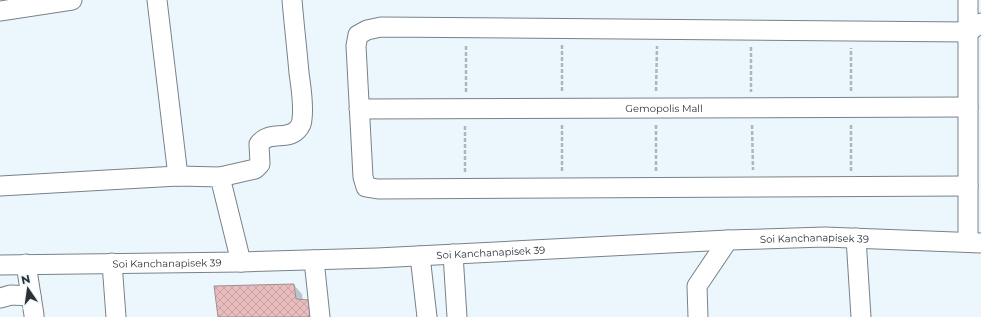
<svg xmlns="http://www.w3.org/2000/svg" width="981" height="317" viewBox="0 0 981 317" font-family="Montserrat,sans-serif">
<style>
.shadow{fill:#0003}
.building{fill:url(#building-cross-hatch);stroke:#9d9191}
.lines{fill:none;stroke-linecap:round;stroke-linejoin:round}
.minor-casing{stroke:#798288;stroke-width:21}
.path{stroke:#adb6bb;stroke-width:2.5;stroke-dasharray:4 2;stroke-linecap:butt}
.minor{stroke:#fff;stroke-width:19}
.labels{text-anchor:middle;stroke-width:3.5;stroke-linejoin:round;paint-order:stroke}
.street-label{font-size:10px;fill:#2c3033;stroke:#ecf7fd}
</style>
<defs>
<pattern id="building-cross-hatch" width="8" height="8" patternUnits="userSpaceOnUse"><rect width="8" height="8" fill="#e9bcbd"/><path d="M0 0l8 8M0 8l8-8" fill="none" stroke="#c8a2a3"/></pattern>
</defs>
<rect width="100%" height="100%" fill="#ecf7fd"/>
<path class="shadow" d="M294 285 302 294 303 301 219 317Z"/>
<path class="building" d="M294 284 296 299 309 300 311 317H218L214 286Z"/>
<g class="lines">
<defs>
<g id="minor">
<path d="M157 0 178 176"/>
<path d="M0 11 72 0"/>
<path id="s1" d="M359 109 968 107"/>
<path d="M220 177 255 169 260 164 259 144C270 130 286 141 297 130 300 127 302 123 302 119 304 104 301 88 299 73 297 49 294 24 292 0"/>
<path d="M0 186 178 176 220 177 241 262"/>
<path d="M968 186 378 189 366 187 363 177 356 46 358 35 367 30 381 27 968 32 981 23"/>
<path d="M856 238 861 317"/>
<path d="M968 242V0"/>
<path d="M453 254 457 317"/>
<path d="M420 256 427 317"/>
<path d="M314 260 320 317"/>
<path d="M112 263 116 317"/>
<path d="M26 264 34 315V317"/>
<path id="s2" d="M0 265 241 262 377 258 728 240 825 237 981 243"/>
<path d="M0 298 11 295 31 296"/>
<path d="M698 317 697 286 728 240"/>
</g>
</defs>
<use href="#minor" class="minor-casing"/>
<path class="path" d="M562 45V92
M751 47V92
M656 91 657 46
M851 91V48
M466 92V45
M562 125V172
M752 125 753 170
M656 171V124
M851 171V124
M465 172V125"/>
<use href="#minor" class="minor"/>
</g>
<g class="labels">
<g class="street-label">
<text dy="4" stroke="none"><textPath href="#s1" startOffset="305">Gemopolis Mall</textPath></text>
<text dy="4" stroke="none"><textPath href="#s2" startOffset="815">Soi Kanchanapisek 39</textPath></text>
<text dy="4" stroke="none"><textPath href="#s2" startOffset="491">Soi Kanchanapisek 39</textPath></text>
<text dy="4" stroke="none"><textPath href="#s2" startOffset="167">Soi Kanchanapisek 39</textPath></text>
</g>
</g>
<g transform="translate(28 289) rotate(347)" stroke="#ecf7fd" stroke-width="3" paint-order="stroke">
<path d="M0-3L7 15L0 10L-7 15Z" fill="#2c3033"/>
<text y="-6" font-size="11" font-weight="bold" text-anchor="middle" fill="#2c3033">N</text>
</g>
</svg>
